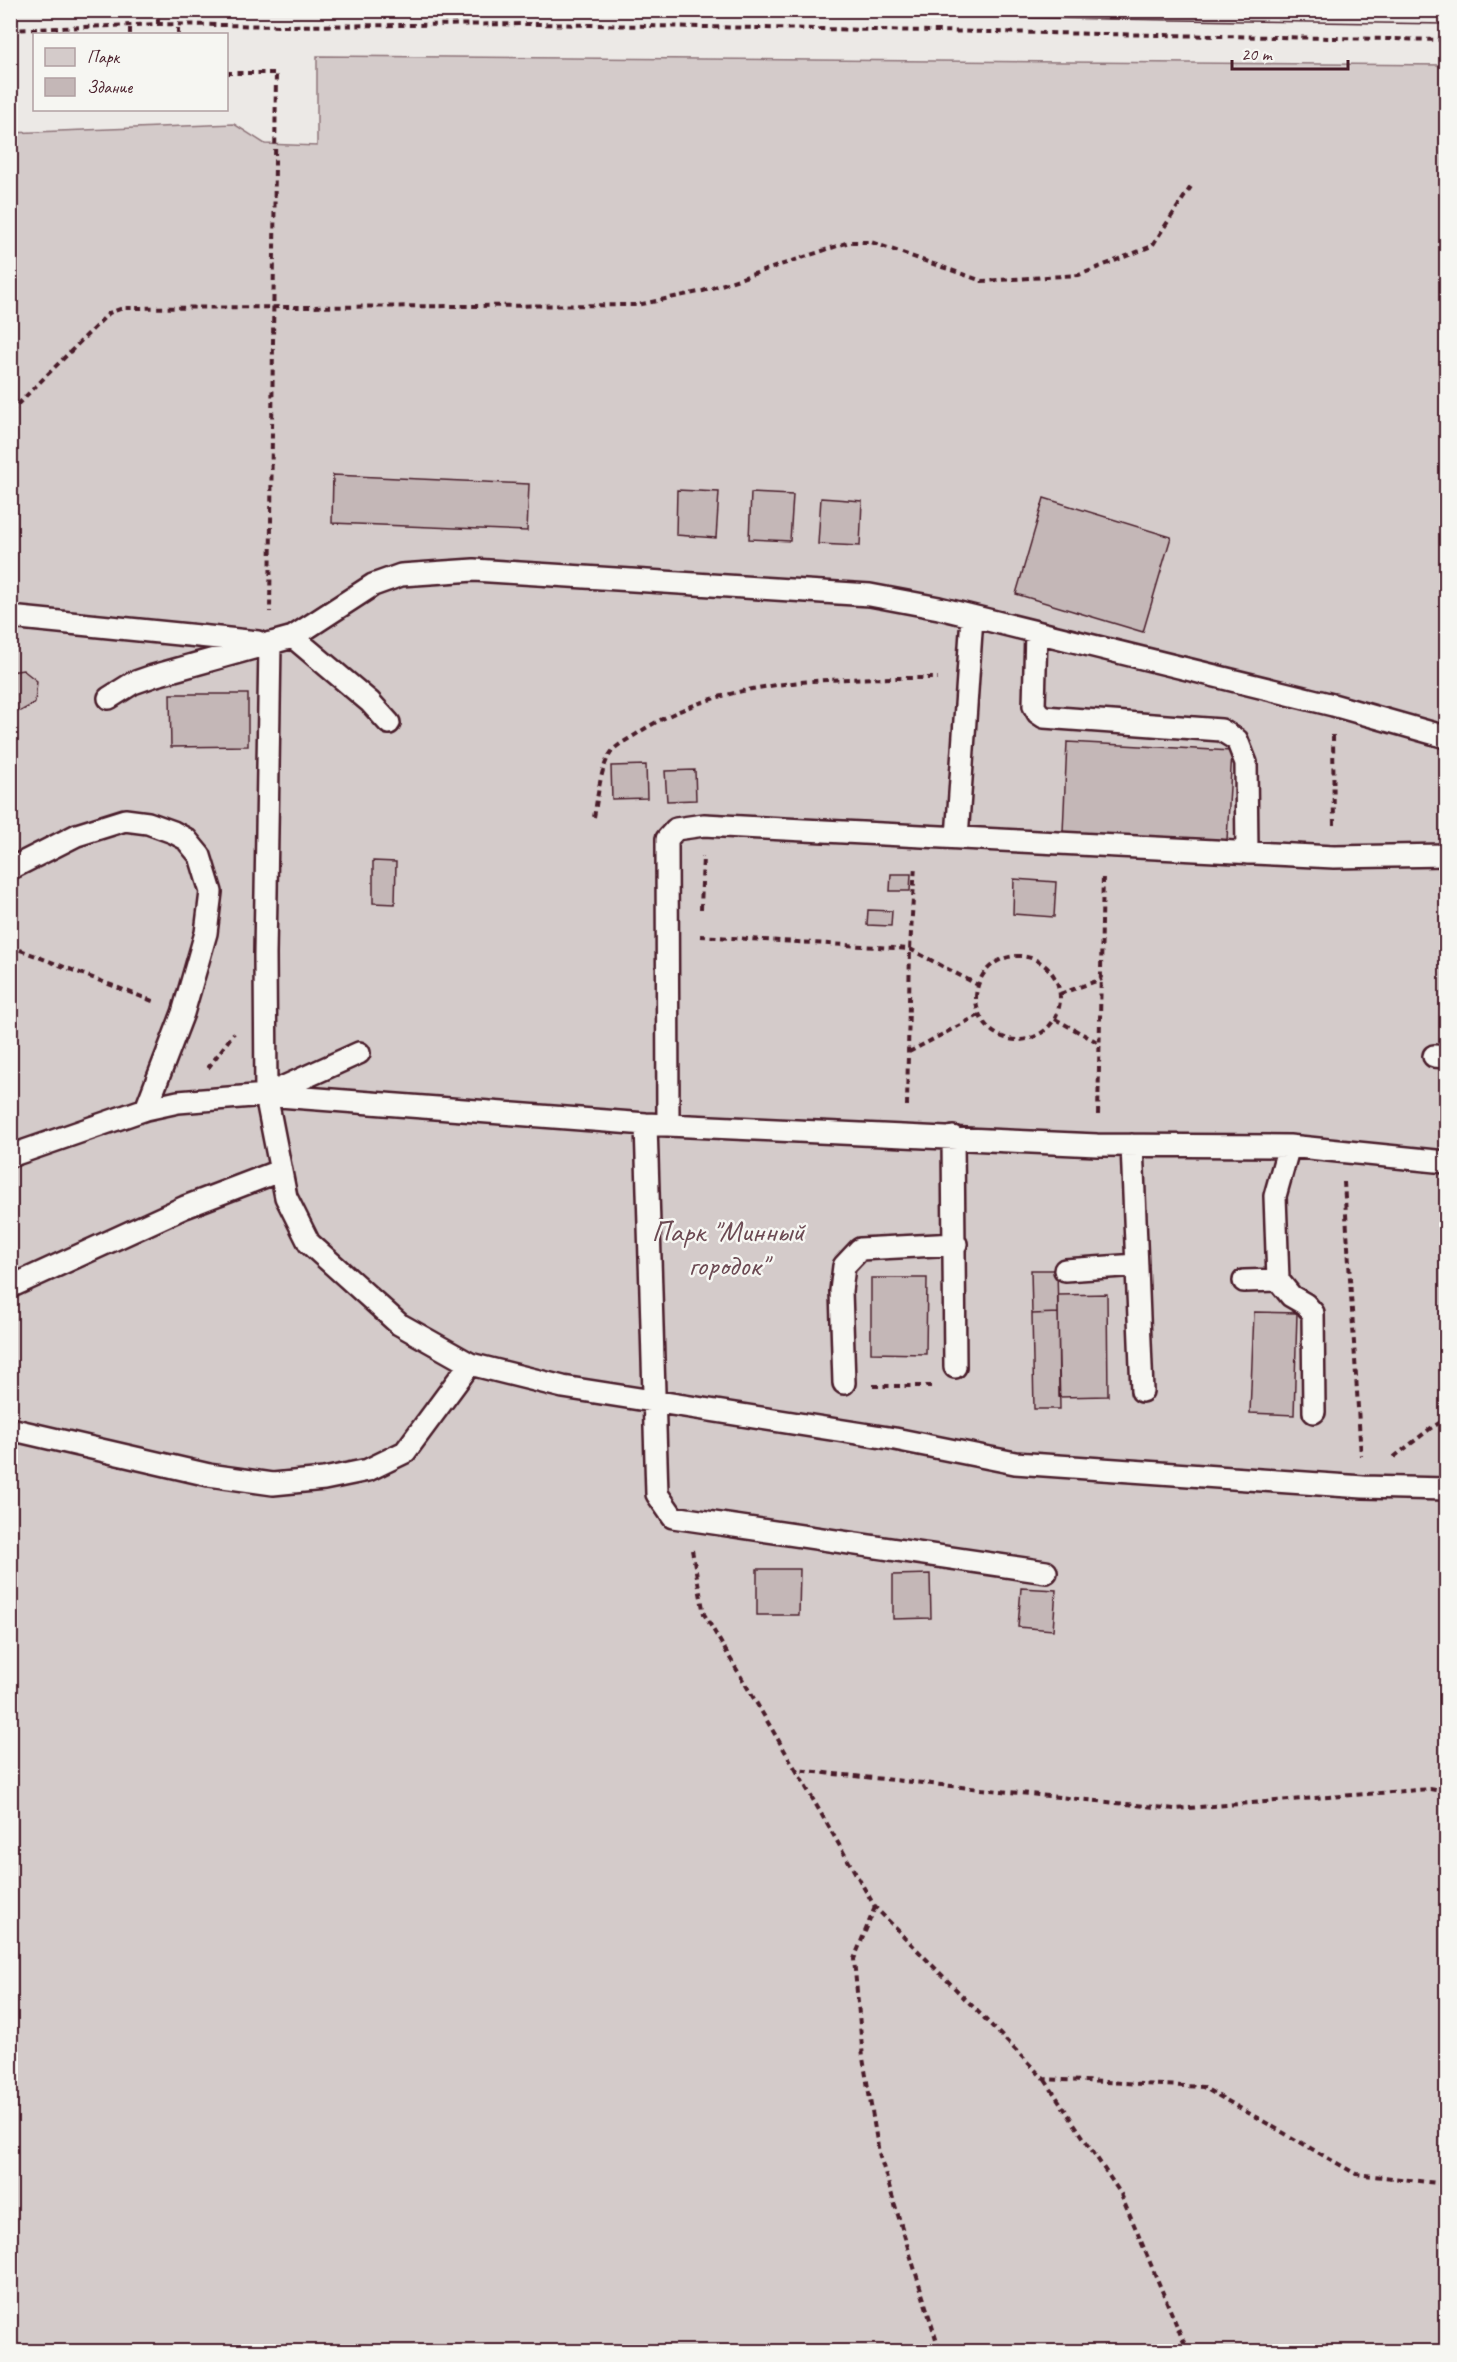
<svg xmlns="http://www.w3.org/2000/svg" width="1457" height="2362" viewBox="0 0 1457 2362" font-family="Caveat,sans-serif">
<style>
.green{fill:#d4cbca;stroke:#8f757a;stroke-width:1.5}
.building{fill:#c4b7b7;stroke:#4a1f2b;stroke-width:1.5}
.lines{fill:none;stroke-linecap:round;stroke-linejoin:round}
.service-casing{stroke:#4a1f2b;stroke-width:26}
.path{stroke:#4a1f2b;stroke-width:4;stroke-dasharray:6 4.5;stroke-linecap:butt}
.service{stroke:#f6f6f2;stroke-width:21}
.tram{stroke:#4a1f2b;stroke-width:1.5}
.labels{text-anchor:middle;stroke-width:5;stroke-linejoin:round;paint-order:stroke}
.park-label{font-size:30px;fill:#6c4a53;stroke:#f6f6f2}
</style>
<rect width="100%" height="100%" fill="#ece9e6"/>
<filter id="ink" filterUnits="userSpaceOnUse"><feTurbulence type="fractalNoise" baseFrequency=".0167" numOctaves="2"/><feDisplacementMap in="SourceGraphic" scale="12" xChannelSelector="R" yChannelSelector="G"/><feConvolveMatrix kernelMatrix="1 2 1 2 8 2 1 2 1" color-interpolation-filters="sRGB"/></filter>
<g filter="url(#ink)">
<path class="green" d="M317 56 1446 65V2351H11L10 133 234 124 265 144 317 146Z"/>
<path class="building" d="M333 475 529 484 527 531 332 523Z
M677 490 719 492 716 538 676 535Z
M751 493 793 495 790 541 749 539Z
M821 498 862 501 860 546 818 544Z
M1044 498 1171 537 1143 632 1016 594Z
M23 670 37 681 35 703 21 711 10 709V672Z
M170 694H248V746L171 747Z
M1067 742 1232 751 1227 840 1063 832Z
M646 765 647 798 612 799 611 766Z
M695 770 696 800 667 801 665 771Z
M373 861 396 862 395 904 373 903Z
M891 874H911L910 891H890Z
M1014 879 1056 882 1054 917 1013 914Z
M868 910 892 911 891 926 867 925Z
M1031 1270H1057L1058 1313 1032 1314Z
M871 1278H927L926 1354 871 1353Z
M1107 1294 1108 1396 1059 1397 1058 1295Z
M1254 1312 1297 1313 1294 1415 1250 1413Z
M1058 1313 1060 1409H1034L1032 1314Z
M757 1569H800L799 1615H757Z
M930 1574 931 1618 893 1619V1575Z
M1021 1588 1056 1590 1053 1630 1018 1627Z"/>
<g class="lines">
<defs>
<path id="service" d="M10 617 258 642
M1036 632 1034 706 1038 713 1044 717 1221 730 1237 740 1246 763 1247 853
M293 637 370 702 389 723
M270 643 265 955 266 1095 286 1197 309 1243 399 1324 470 1364 563 1387 895 1439 1015 1463 1363 1487 1446 1489
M109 698 133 683 153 676 293 637 373 585 401 575 474 570 870 595 939 608 1333 705 1446 737
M957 838 972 617
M10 869 77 835 125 820 148 823 173 832 186 839 200 856 211 892 206 933 183 1013 146 1109
M1434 1056 1446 1057
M266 1095 359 1053
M646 1124 657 1494 673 1517 1046 1572
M668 1125 667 839 676 829 704 825 1334 857 1446 855
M953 1137 955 1367
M1132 1145 1142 1391
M1289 1146 1275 1196 1278 1280 1291 1296 1305 1304 1313 1313 1314 1412
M10 1156 146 1109 178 1102 266 1095 646 1124 1097 1145 1289 1146 1446 1162
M1065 1270 1137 1265
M1244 1281 1278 1280
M10 1287 185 1207 279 1171
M844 1383 841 1291 844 1266 860 1249 956 1244
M10 1429 209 1475 273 1484 324 1479 368 1470 405 1452 470 1364"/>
</defs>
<use href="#service" class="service-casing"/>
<path class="path" d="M158 24V10
M10 30 158 24 281 26 534 24 1446 40
M130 34V26
M178 34V24
M226 73H276L270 612
M10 412 109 313 123 308 637 305 703 291 849 242H871L982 281 1079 275 1152 246 1192 185
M1333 735 1334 827
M594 817C598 798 600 762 615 748 622 742 631 738 638 733 726 676 836 678 938 678
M701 909 703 856
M700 936 910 949 978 985
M10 946 155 1002
M976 998a42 42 0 1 1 84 0a42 42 0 1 1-84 0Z
M1060 994 1102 979
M1055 1019 1099 1043
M909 1052 979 1015
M208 1068 234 1033
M907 1106 910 949 915 865
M1098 1115 1103 874
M1344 1182 1361 1456
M873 1386H931
M1394 1457 1431 1428 1446 1419
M692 1550 704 1614 796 1770
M1446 1792 1430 1789 1175 1809 796 1770 875 1907 1044 2079 1203 2087 1356 2174 1446 2184
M875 1907 854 1959 863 2058 879 2153 940 2352
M1045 2080 1121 2194 1188 2352"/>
<use href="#service" class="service"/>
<path class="tram" d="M499 10 1446 24"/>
</g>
</g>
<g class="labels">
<g class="park-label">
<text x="728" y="1241">Парк "Минный<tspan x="728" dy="34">городок"</tspan></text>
</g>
</g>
<rect width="1457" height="2362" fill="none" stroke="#f6f6f2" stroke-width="36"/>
<rect x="18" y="18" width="1421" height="2326" fill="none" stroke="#4a1f2b" stroke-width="2" filter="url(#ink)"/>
<rect x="33" y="33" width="195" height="78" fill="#f6f6f2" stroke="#b1a0a2" stroke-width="1.5"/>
<rect x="45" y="48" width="30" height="18" fill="#d4cbca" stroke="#b1a0a2" stroke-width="1.5"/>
<text x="87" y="63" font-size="18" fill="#4a1f2b">Парк</text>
<rect x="45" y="78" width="30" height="18" fill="#c4b7b7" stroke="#b1a0a2" stroke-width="1.5"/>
<text x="87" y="93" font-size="18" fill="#4a1f2b">Здание</text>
<path d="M1232 60v9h116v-9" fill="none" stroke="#4a1f2b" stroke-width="3"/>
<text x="1241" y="60" font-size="18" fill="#4a1f2b" stroke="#f6f6f2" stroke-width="4.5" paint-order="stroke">20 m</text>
</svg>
